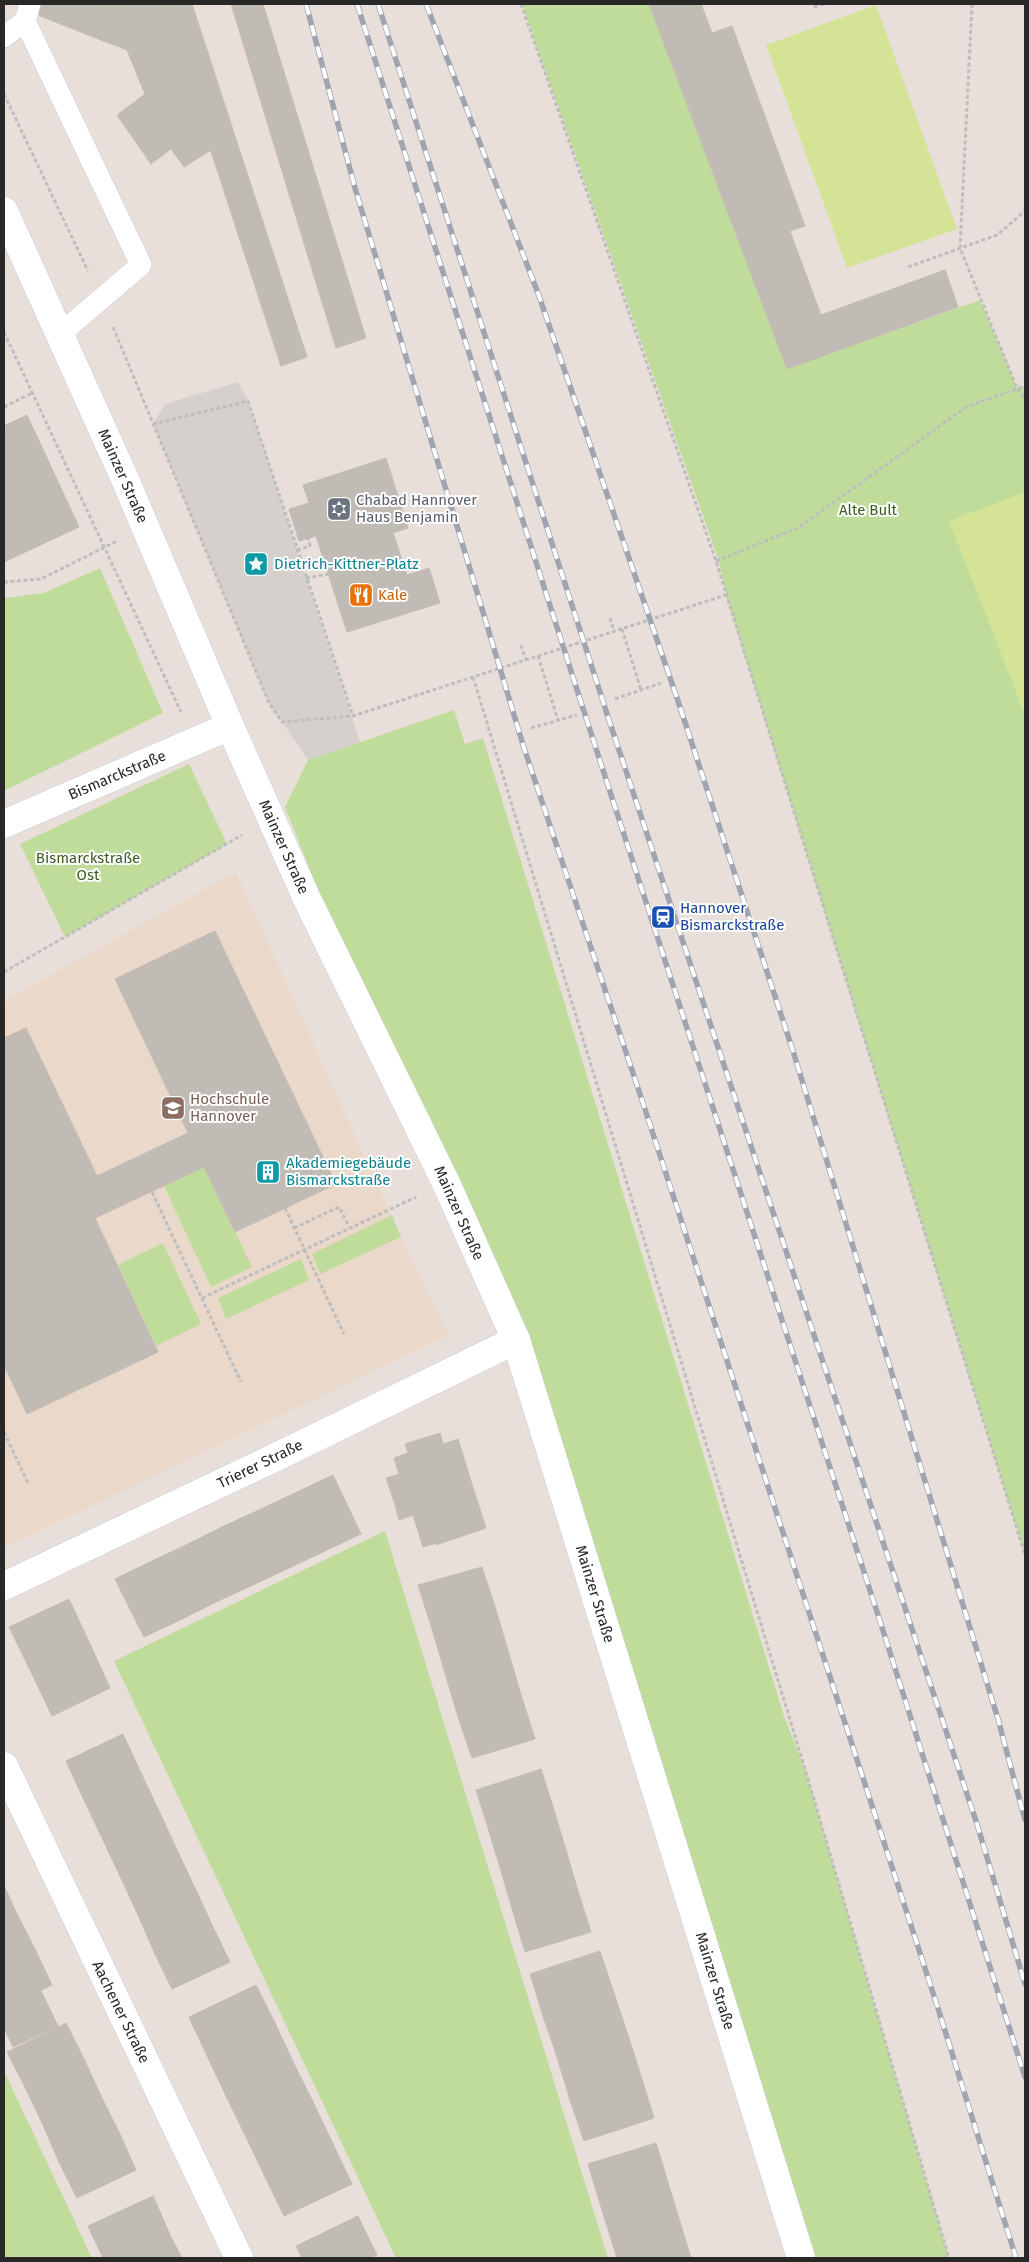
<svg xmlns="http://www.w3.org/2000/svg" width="1029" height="2262" viewBox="0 0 1029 2262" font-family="'Fira Sans',sans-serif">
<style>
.education{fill:#ead8ca}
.green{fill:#c0dc9a}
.pitch{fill:#d4e396}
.plaza{fill:#d6d0cc}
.building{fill:#c1bbb6;stroke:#c4bbb4}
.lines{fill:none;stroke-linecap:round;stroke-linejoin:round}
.lane-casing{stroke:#c6ccd5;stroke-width:22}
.street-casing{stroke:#c6ccd5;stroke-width:29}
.secondary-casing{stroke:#c6ccd5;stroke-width:29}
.path{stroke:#bebebe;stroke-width:3;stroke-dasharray:4 2.5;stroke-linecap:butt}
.lane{stroke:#fff;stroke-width:21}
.street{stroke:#fff;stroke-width:28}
.secondary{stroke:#fff;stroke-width:28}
.rail-casing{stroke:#9ea5b1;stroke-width:5.5}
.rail{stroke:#fff;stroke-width:4;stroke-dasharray:11;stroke-linecap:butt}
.labels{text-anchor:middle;stroke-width:4;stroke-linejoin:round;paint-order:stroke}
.street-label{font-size:15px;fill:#282828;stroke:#fff}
.worship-label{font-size:15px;fill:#5b616d;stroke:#fff;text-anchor:start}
.park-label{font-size:15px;fill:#3a5e1e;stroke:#fff}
.culture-label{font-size:15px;fill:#0d838f;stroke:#fff;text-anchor:start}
.food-label{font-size:15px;fill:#c56008;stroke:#fff;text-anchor:start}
.transit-label{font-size:15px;fill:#164399;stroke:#fff;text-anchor:start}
.education-label{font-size:15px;fill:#785e54;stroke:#fff;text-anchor:start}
</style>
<rect width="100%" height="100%" fill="#e9dfda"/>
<path class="education" d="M236 872 401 1237 449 1335 4 1548V1001Z"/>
<path class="green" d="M522 4H649L787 369 980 300 1017 388 1025 386V1555L726 595 719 561Z
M100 568 163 713 4 791V598L44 593Z
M454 710 465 744 483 738 784 1716 805 1769 949 2258H803L528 1337 320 895 285 807 308 760Z
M189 764 227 844 65 937 20 844Z
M204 1167 252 1267 211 1287 164 1186Z
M392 1215 401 1237 320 1274 312 1254Z
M163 1243 201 1324 156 1346 118 1265Z
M301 1259 309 1280 226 1319 218 1298Z
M385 1531 608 2258H396L114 1661Z
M4 2071 92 2258H4Z"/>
<path class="pitch" d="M876 5 957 229 847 268 766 45Z
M1025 492V715L949 521Z"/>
<path class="plaza" d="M238 382 248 401 360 742 308 760 269 703 153 424 165 404Z"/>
<path class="building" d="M35 4H128L114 45 40 16Z
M111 4H163L211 150 184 167 171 149 151 164 117 115 145 94 127 50 99 39Z
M163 4H192L307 357 281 366Z
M231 4H263L366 338 336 348Z
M649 4H701L712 33 732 26 805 226 790 231 821 315 945 270 958 307 787 369Z
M27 415 79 527 4 562V426Z
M386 458 408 528 393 533 407 575 429 568 440 603 347 632 316 536 299 541 289 509 309 503 303 485Z
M215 931 336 1184 235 1232 204 1167 95 1218 158 1352 27 1414 4 1365V1038L26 1028 97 1176 188 1133 115 979Z
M440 1433 443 1444 458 1439 470 1478 394 1501 386 1478 399 1474 394 1458 408 1453 405 1444Z
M333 1475 361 1534 325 1551 297 1492Z
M470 1478 486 1528 436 1545V1543L423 1547 413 1515 399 1520 394 1501Z
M297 1492 325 1551 289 1568 261 1509Z
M261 1509 289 1568 253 1585 224 1526Z
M224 1526 253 1585 216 1602 188 1544Z
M188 1544 216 1602 180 1620 152 1561Z
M152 1561 180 1620 144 1637 115 1579Z
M482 1567 496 1610 432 1629 418 1585Z
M69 1599 90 1644 31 1672 9 1627Z
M496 1610 509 1654 445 1673 432 1629Z
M90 1644 110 1688 52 1716 31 1672Z
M509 1654 522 1698 458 1717 445 1673Z
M522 1698 535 1739 472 1758 458 1717Z
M123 1734 141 1773 84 1800 66 1761Z
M541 1769 554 1810 489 1831 476 1790Z
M141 1773 159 1811 102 1838 84 1800Z
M554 1810 566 1850 501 1871 489 1831Z
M159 1811 177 1850 120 1876 102 1838Z
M177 1850 195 1888 138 1915 120 1876Z
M566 1850 578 1891 513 1912 501 1871Z
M4 1885 15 1910 4 1915Z
M195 1888 213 1927 155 1954 138 1915Z
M578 1891 591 1932 525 1952 513 1912Z
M15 1910 34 1947 4 1962V1915Z
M213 1927 230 1962 172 1989 155 1954Z
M34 1947 52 1985 4 2008V1962Z
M600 1951 614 1993 543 2016 530 1974Z
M256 1985 276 2025 208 2058 189 2017Z
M41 1991 58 2026 13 2047 4 2028V2008Z
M614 1993 628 2035 557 2057 543 2016Z
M66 2023 84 2059 25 2087 7 2052Z
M276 2025 295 2066 227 2098 208 2058Z
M628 2035 641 2076 570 2100 557 2057Z
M84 2059 101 2096 43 2125 25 2087Z
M295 2066 315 2106 247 2139 227 2098Z
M641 2076 654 2118 584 2141 570 2100Z
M101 2096 119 2132 59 2162 43 2125Z
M315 2106 334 2146 266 2179 247 2139Z
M119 2132 136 2170 77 2198 59 2162Z
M656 2143 670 2189 602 2210 588 2164Z
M334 2146 352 2184 284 2216 266 2179Z
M670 2189 684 2235 616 2255 602 2210Z
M153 2196 171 2237 124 2258H103L88 2226Z
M358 2216 377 2255 370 2258H302L296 2246Z
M684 2235 691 2258H617L616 2255Z
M171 2237 182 2258H124Z"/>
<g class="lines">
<defs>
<path id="lane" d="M25 21 141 265 60 334
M4 37 25 21 30 4"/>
<path id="street" d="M4 824 230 726
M4 1586 278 1456 516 1340
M4 1766 239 2258"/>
<path id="secondary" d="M4 211 124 477 230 726 307 899 446 1183 516 1340 801 2258"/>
</defs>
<use href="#lane" class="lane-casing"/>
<use href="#street" class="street-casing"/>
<use href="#secondary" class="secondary-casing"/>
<path class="path" d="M521 4 716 561 1025 1555
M972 4 960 248 1017 388 1025 398
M814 7 824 4
M4 94 88 271
M908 267 997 235 1025 211
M113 327 269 703 282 722 353 716 726 595
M4 332 181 712
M4 407 32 393
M153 424 248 401 353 716
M297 550 310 546 308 538
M716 561 798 528 966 407 1025 386
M306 578 329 574
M4 582 41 579 117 541
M610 618 614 631
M622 629 641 690
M521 645 526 660
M538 656 558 720
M473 677 805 1769 949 2258
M615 699 661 683
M531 728 577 715
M4 972 242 835
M152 1192 241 1382
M285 1208 344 1334
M294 1228 339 1207 350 1228
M202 1298 416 1197
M4 1432 28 1483"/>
<use href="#lane" class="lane"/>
<use href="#street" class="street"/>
<use href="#secondary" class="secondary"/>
<defs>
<path id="rail" d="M306 4 355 188 524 748 641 1097 936 2002 1016 2258
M357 4 589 727 879 1618 1025 2077
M378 4 609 720 977 1824 1025 1984
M426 4 538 293 677 698 793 1051 998 1719 1025 1820"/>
</defs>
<use href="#rail" class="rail-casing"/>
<use href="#rail" class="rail"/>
</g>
<defs>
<symbol id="synagogue-square" viewBox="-11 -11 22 22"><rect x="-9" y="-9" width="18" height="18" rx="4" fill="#6b7280" stroke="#fff"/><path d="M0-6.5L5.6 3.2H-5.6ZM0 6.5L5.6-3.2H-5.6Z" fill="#fff"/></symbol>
<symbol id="sight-square" viewBox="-11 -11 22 22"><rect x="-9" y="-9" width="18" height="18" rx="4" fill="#0f9aa8" stroke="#fff"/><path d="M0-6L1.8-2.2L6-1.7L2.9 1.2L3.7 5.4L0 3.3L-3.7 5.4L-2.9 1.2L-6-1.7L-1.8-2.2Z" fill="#fff"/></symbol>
<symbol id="restaurant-square" viewBox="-11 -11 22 22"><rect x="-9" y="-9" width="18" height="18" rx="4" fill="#e8710a" stroke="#fff"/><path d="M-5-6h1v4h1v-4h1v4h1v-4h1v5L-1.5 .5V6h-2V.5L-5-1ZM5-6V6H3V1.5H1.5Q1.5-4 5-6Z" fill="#fff"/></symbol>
<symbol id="station-square" viewBox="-11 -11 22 22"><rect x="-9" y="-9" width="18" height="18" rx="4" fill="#1a4fb4" stroke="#fff"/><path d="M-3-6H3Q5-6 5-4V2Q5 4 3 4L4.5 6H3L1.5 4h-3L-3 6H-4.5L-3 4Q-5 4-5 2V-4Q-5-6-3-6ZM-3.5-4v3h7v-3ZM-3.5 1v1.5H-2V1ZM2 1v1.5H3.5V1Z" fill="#fff"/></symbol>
<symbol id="university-square" viewBox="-11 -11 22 22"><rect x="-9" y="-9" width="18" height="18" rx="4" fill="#8d6e63" stroke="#fff"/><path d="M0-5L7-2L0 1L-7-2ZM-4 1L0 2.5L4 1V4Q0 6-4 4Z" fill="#fff"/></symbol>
<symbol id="building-square" viewBox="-11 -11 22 22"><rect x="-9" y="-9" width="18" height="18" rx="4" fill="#0f9aa8" stroke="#fff"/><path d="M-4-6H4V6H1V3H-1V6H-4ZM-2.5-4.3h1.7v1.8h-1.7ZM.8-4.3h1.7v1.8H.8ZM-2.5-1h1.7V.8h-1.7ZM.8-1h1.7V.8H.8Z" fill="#fff"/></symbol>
</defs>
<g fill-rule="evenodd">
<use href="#synagogue-square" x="325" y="495" width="28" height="28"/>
<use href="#sight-square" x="242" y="550" width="28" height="28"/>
<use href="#restaurant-square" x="347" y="581" width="28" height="28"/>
<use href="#station-square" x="649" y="903" width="28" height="28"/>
<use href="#university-square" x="159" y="1094" width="28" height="28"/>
<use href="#building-square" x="254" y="1158" width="28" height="28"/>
</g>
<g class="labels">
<g class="street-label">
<text transform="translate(123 476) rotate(66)" y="5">Mainzer Straße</text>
<text transform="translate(117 775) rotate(-23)" y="5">Bismarckstraße</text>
<text transform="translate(284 847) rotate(66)" y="5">Mainzer Straße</text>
<text transform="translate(459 1213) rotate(66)" y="5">Mainzer Straße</text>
<text transform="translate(260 1464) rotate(-26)" y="5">Trierer Straße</text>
<text transform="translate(595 1594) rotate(73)" y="5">Mainzer Straße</text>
<text transform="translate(715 1981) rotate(73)" y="5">Mainzer Straße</text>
<text transform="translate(121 2012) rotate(64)" y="5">Aachener Straße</text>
</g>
<g class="worship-label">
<text x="356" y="505">Chabad Hannover<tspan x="356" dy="17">Haus Benjamin</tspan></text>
</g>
<g class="park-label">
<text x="868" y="515">Alte Bult</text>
<text x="88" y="863">Bismarckstraße<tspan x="88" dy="17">Ost</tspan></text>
</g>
<g class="culture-label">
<text x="274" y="569">Dietrich-Kittner-Platz</text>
<text x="286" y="1168">Akademiegebäude<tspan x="286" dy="17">Bismarckstraße</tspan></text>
</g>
<g class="food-label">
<text x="378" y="600">Kale</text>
</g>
<g class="transit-label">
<text x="680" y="913">Hannover<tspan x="680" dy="17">Bismarckstraße</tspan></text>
</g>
<g class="education-label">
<text x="190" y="1104">Hochschule<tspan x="190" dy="17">Hannover</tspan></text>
</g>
</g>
<rect width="1029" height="2262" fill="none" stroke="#282828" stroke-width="10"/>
</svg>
